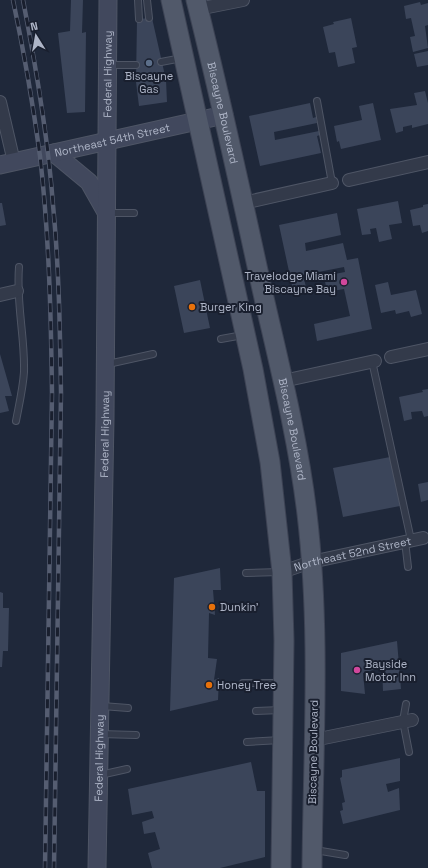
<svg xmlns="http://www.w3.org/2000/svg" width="428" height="868" viewBox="0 0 428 868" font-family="'Space Grotesk',sans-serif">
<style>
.building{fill:#3b455a}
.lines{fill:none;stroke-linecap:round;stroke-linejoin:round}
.lane-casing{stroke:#4e5565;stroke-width:8}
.street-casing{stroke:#4e5565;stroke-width:14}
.secondary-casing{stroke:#4e5565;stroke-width:19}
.primary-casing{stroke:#3d4354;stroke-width:21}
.lane{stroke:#333a4a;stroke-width:6}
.street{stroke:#333a4a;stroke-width:12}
.secondary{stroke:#41485d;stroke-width:17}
.primary{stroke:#51596a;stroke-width:19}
.rail-casing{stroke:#555d71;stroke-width:4.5}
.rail{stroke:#191f2e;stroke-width:3;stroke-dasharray:9;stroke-linecap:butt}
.service-dot{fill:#5c6f8a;stroke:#191f2e;stroke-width:1.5}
.hotel-dot{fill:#d1479c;stroke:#191f2e;stroke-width:1.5}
.food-dot{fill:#e8710a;stroke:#191f2e;stroke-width:1.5}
.labels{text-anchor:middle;stroke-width:4;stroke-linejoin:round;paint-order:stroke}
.street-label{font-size:11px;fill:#aeb5c7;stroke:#191f2e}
.poi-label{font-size:11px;fill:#aeb5c7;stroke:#191f2e;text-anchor:start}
</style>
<rect width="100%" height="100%" fill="#1f283a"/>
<path class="building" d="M71 0H83L82 33 86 32 85 112 67 113 58 33 70 31Z
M420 2 421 5 428 3V25L425 26 428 48 413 52 410 37 415 36 411 18 406 19 404 6Z
M152 18 166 80 167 102 139 106 136 82 137 19Z
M351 18 357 47 352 48 355 63 338 67 335 52 329 53 323 27 334 24 333 22Z
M428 51V65L417 67 414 54Z
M425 91 428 103V124L412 128V125L403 127V131L396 133 390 109 417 105 414 93Z
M310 103 313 118 316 117 317 123 274 132 275 140 319 131 320 135 317 136 321 153 260 166 249 116Z
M373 103 381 140 341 149 339 141 337 142 334 126 362 120 359 106Z
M398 201 402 223 389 225 392 239 379 242 376 228 370 229 371 234 362 235 357 209Z
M0 203H2L6 225 0 226Z
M428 204V231L422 233 420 225 413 226 410 210 423 207V205Z
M337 213 341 235 305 243 306 251 343 243 347 260 358 258 372 329 317 341 314 324 350 316 344 289 327 292 324 276 345 272 344 267 303 275 306 287 293 290 279 225Z
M200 280 210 328 184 333 174 286Z
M388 282 391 295 416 290 422 314 411 317 409 311 396 314 395 310 381 313 375 285Z
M0 354 12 396H5L9 411 0 413Z
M428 389V416L424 417 422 411 411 412 412 419 404 421 399 397 423 392 422 390Z
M390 457 400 506 343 517 333 468Z
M428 482V500L421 502 418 484Z
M220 568 221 590H213L215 615 209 613 208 658 217 659 214 680 219 678 218 700 170 711 174 578Z
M0 592 3 593V608H9L8 651H3L2 667H0Z
M397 641 401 689 383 691 382 667 363 673 365 694 341 691V653Z
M400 758V781L386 784 388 792 399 788 400 810 343 824 340 811 343 810 342 803 345 802 340 778 342 777V770Z
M251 762 257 791H265V857L220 868H152L148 853 160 849 155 832 144 834 142 822 154 818 152 811 132 815 128 789Z"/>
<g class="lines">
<defs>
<path id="lane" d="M138 0 139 19
M147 0 149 18
M161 62 182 58
M109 65H136
M317 101 332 183
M108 213H134
M221 339 243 335
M372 361 411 540
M108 364 153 354
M16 421C19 405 23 388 24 372 25 336 16 304 19 267
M405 541 408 567
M246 573 280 572
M243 683H281
M406 704 403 721 409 752
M102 706 128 708
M256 711 281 710
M100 734 136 735
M247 742 281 740
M100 775 127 769
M315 850 345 855"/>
<g id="street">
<path d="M198 9 243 0"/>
<path d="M0 102 14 162"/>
<path d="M349 180 428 162"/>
<path d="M243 203 332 183"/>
<path d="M0 295 17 291"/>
<path d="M391 357 428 349"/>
<path d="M283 381 375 361"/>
<path id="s1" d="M282 572 311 562 423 538"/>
<path d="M314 740 412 720"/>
</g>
<g id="secondary">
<path d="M54 153 89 182 106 212"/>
<path id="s2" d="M0 165 224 115"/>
<path id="s3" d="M97 868 105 418 108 0"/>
</g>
<g id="primary">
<path d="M171 0 253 369 270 462 282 572 284 641 281 868"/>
<path id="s4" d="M196 0C220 96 241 192 262 289 279 364 298 438 307 514 321 632 313 750 312 868"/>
</g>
</defs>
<use href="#lane" class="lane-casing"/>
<use href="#street" class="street-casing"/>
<use href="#secondary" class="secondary-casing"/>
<use href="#primary" class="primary-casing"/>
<use href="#lane" class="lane"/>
<use href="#street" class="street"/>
<use href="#secondary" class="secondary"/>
<use href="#primary" class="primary"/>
<defs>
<path id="rail" d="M13 0C24 52 33 104 40 156 49 234 51 314 52 393L45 868
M23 0C36 67 48 136 53 205 59 267 60 330 61 393L54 868"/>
</defs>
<use href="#rail" class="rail-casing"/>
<use href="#rail" class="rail"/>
</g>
<circle class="service-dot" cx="149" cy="63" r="4"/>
<g class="hotel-dot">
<circle cx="344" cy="282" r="4"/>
<circle cx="357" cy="670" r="4"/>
</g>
<g class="food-dot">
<circle cx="192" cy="307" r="4"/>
<circle cx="212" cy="607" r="4"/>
<circle cx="209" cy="685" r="4"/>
</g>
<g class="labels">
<g class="street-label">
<text dy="4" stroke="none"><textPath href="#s3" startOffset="794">Federal Highway</textPath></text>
<text dy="4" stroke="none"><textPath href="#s4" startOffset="116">Biscayne Boulevard</textPath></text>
<text dy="4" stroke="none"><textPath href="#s2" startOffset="115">Northeast 54th Street</textPath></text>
<text dy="4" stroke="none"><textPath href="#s4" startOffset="440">Biscayne Boulevard</textPath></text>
<text dy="4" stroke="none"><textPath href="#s3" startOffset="434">Federal Highway</textPath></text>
<text dy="4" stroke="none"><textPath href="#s1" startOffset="73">Northeast 52nd Street</textPath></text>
<text transform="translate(313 752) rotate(-89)" y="4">Biscayne Boulevard</text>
<text dy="4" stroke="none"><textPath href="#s3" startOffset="110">Federal Highway</textPath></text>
</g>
<g class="poi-label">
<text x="149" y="80" text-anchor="middle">Biscayne<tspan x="149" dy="13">Gas</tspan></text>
<text x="336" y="280" text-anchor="end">Travelodge Miami<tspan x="336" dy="13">Biscayne Bay</tspan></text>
<text x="200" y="311">Burger King</text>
<text x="220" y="611">Dunkin'</text>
<text x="365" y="668">Bayside<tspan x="365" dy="13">Motor Inn</tspan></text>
<text x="217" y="689">Honey Tree</text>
</g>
</g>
<g transform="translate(36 36) rotate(349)" stroke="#191f2e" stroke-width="3" paint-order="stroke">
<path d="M0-3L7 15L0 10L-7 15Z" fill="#aeb5c7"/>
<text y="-6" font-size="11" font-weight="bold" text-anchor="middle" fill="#aeb5c7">N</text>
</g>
</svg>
